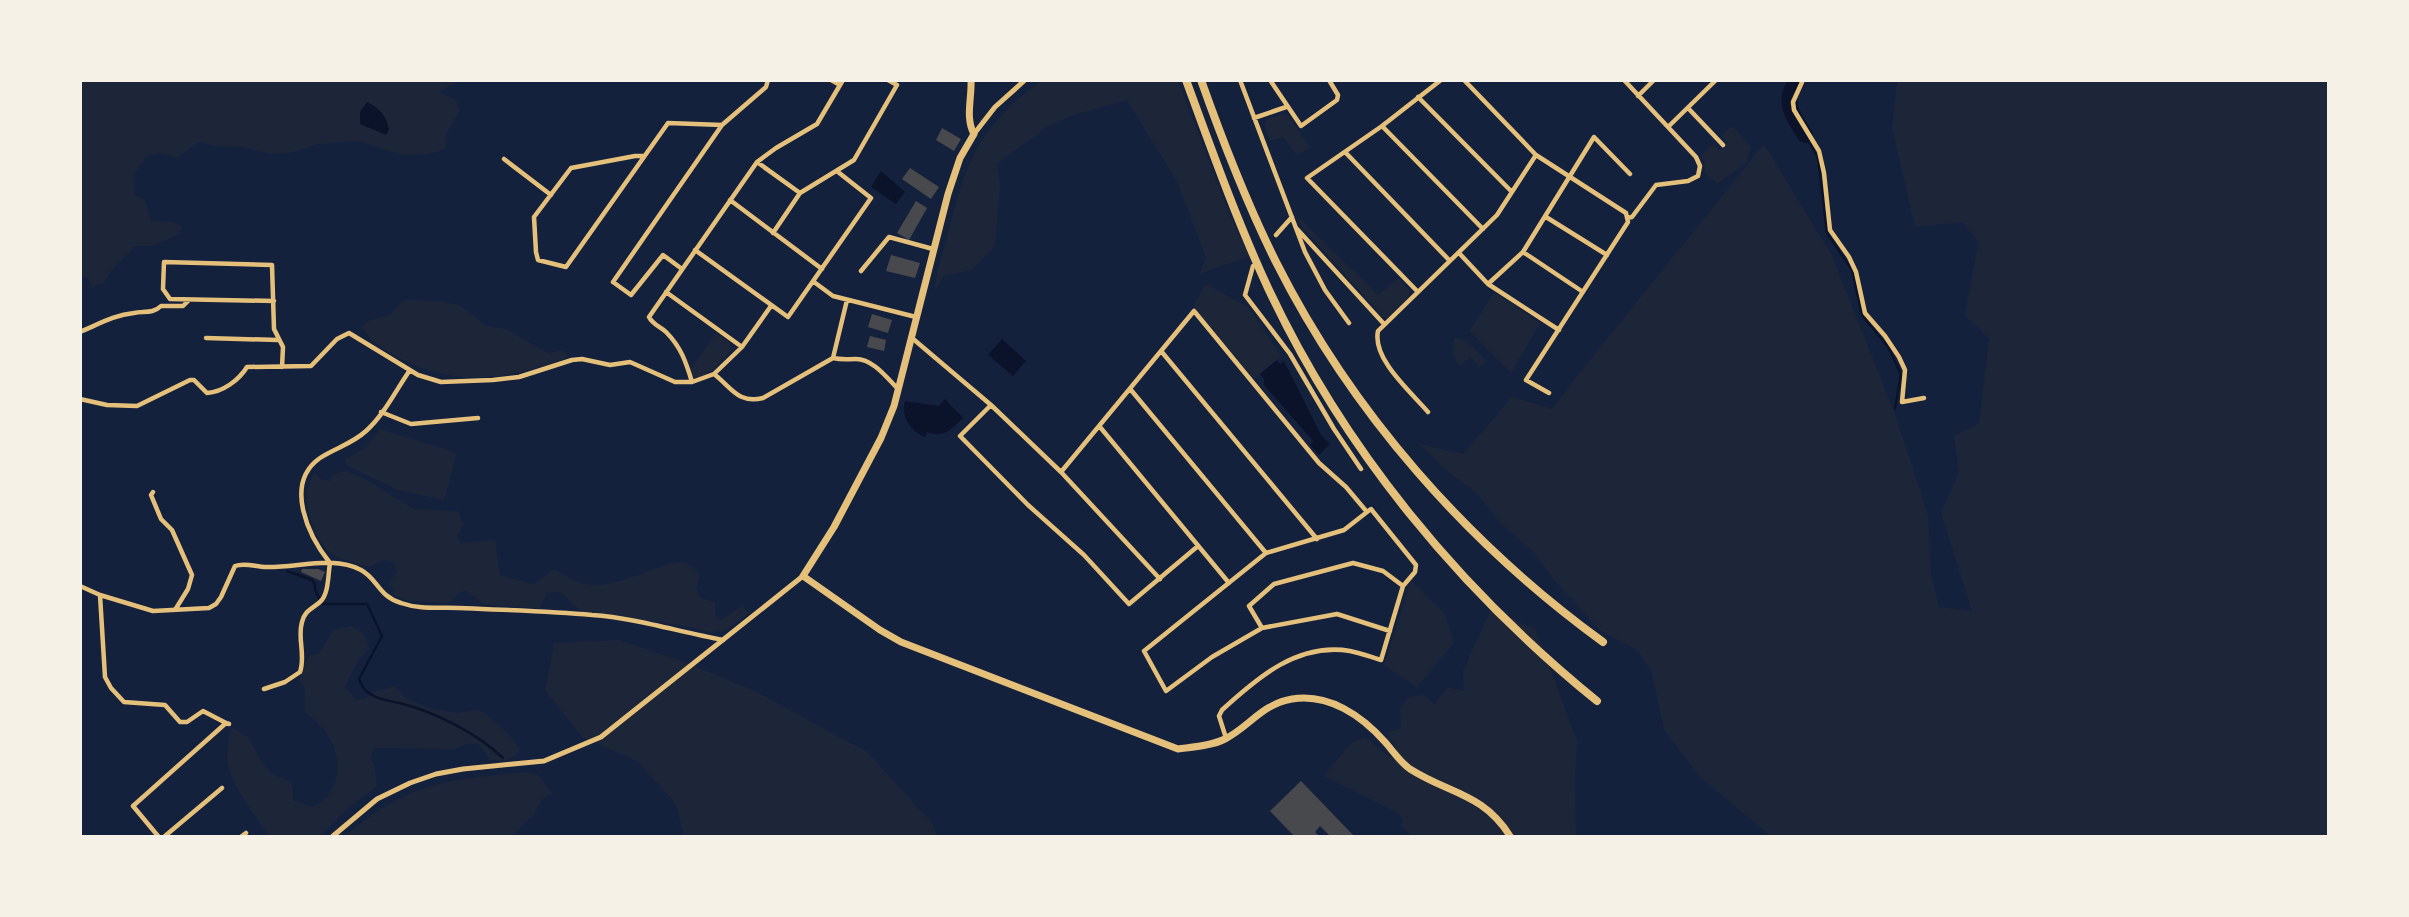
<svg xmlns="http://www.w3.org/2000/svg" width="2409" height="917" viewBox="0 0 2409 917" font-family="'Fira Sans Condensed',sans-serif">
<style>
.green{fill:#1d2539}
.water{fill:#0b132b}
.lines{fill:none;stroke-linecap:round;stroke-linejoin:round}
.stream{stroke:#0b132b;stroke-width:2.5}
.river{stroke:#0b132b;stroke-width:16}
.building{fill:#48494c}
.minor{stroke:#e5c07b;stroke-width:4.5}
.tertiary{stroke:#e5c07b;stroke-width:5}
.trunk{stroke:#e5c07b;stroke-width:7}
.motorway{stroke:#e5c07b;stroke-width:8}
</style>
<rect width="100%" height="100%" fill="#14213d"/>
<path class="green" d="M1043 80 1178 81 1230 216 1249 256 1199 274 1206 257 1177 182 1127 100 1073 115 1047 127 997 164 1000 187 995 246 972 270 944 276 935 291C935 274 942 255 947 238 965 164 978 125 1043 80Z
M81 81H457L439 92 456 100 460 111 446 134 445 149 429 154 403 155 358 141 319 144 290 153 270 154 244 147 214 146 199 142 176 158 162 153 147 156 135 172 134 195 145 199 151 221 174 222 182 227 180 234 152 246H135L111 270 104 283 92 287 88 277 81 278Z
M1897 81H2328V836H1768V834L1700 777 1664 730 1652 673 1638 651 1600 630 1556 582 1534 553 1498 520 1477 493 1451 474 1419 444 1463 454 1512 397 1552 409 1577 376 1764 144 1832 256 1895 414 1928 515 1931 574 1939 607 1972 611 1941 513 1959 472 1954 436 1979 423 1989 338 1965 316 1978 242 1962 222 1915 227 1892 128Z
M1282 114 1288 116 1310 147 1297 156 1283 137 1270 141 1265 125 1267 119Z
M1732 126 1751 147 1746 163 1717 184 1705 173 1704 162 1701 156 1714 144 1720 151 1728 144 1721 135Z
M1297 216 1378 295 1398 278 1409 290V296L1388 317H1383L1301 226Z
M1206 284 1248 307 1281 356 1254 379 1193 306Z
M1494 292 1540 323 1511 373 1470 331Z
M405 300 440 301 459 305 487 326 506 329 549 354 559 350 567 353V358C505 380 455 389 394 355 381 347 369 341 362 327 369 317 377 320 388 315 394 312 398 304 405 300Z
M716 333 730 343 731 350 711 372 697 378 692 375 691 369Z
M1454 337 1467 342 1486 361 1479 367 1470 356 1460 366 1453 356Z
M380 429 457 453 444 500 398 490 346 465 345 460 366 447Z
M347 471 367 480 414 509 458 511 464 525 457 536 461 543 495 540 500 575 533 584 555 569C564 574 575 582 585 584 614 593 669 555 688 564 692 566 696 571 700 575L696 588 701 598 715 602V616L721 620 742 606 748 613 723 632 717 630 711 633 691 627 581 611 560 592 547 593 539 608 485 605 465 590 459 593 449 603 410 601 393 595 394 589 388 584 397 572 394 562 383 560 369 567C358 563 341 561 332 554 313 540 297 491 315 473L320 479 329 481 337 473Z
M1411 581 1445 614 1454 643 1417 687 1384 665Z
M1491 609 1536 630 1577 741 1575 782 1576 836H1411L1401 826 1403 819 1395 811 1324 776 1351 743 1365 737C1377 745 1385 756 1399 762L1400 758 1388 732 1401 728 1400 708 1408 698 1422 694 1435 705 1447 687 1464 691 1463 671Z
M351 626 363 633 370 649C356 658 353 674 344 688L353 695 355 700 364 699 376 691 395 686 407 699 429 708 457 713 476 710 485 713 507 733 520 749C512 762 502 761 489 760L484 750 478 744 468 743 455 749 374 748 370 760 374 763 377 786 347 809 320 836H270C257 820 236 790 229 770 225 756 228 740 232 727L248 737 258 756 271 773 290 782 293 788V801L313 807C342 793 344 756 325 731 320 724 312 718 305 712V689L298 680C305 673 303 663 310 655L319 654 333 630Z
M619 640 684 662 757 692 867 752 932 823 937 836H684L676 804 637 761 582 737 545 690 554 643Z
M523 772 537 774 552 793 542 799 534 815 512 836H346C371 813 403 793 436 785 463 777 495 776 523 772Z"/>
<path class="water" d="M367 102C380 108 387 117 389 130L386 135 360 124V112Z
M881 171 905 192 896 204 871 187Z
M1002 339 1026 361 1013 376 988 355Z
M1277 360 1280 364 1284 361 1321 435 1330 444 1319 455 1310 445 1313 441 1264 385V379L1260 374Z
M945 399 963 418C953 428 943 439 927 432L925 437C911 432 900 415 905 401L939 406Z"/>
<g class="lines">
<path class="stream" d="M1805 135 1818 158 1827 233 1852 270 1862 315 1889 348 1901 375 1895 408
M287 571 312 580 315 584C314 592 319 598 323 604H367L382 636 359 679C362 686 365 692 372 695 382 701 393 701 403 704 437 713 478 734 503 758"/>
<path class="river" d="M1798 80C1781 100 1793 117 1805 135"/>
</g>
<path class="building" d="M942 128 961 139 954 151 936 140Z
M910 168 939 187 931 199 902 179Z
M916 201 927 208 909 240 897 233Z
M891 255 920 263 915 278 886 271Z
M872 314 892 320 888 333 868 327Z
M870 336 886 340 884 351 867 347Z
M302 569H318L325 572 321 581 301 572Z
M1301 781 1354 836H1330L1320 826 1315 832 1319 836H1294L1270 811Z"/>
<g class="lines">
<path class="minor" d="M831 80 840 85
M1240 80 1305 252 1325 290 1349 323
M1270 80 1301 126 1337 100 1338 95 1329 80
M1464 80 1536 155 1626 213 1628 222 1526 380 1549 393
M1624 80 1696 157 1700 166 1698 176 1688 181 1656 185 1632 217 1627 218
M1803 80 1793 102 1794 110 1819 151 1824 173 1830 230 1849 257 1856 272 1865 313 1885 336 1899 357 1905 370 1902 402 1924 398
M1638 96 1654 80
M1418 97 1511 191
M1688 108 1723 145
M1254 118 1286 107
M1382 126 1483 229
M1668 127 1716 80
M1345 152 1450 261
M644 156H635L571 168 534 217 536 252 538 260 566 267 668 123 722 125
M504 159 551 195
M757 162 800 193 854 160 897 85 888 80
M730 200 822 269
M1546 217 1607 255
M1297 229 1384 324
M773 233 800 193
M1276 235 1292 217
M695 250 788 317 871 198 838 172
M1523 252 1583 292
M1459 253 1488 284 1559 330
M1253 266 1245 295 1290 354 1334 429 1361 469
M682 269 663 255 631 295 613 282 722 125 766 87 768 80
M861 271 889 237 933 249
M814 282 833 296 916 317
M1488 284 1523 252 1594 137 1630 174
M666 292 742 347
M1418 292 1307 178 1382 126 1441 80
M274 301 170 299 163 289 164 262 272 265 274 329 283 347 282 367
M80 332C99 324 114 315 134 313 144 311 153 314 161 306H183L189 300
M206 338 278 340
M912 338 991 405 1061 472 1160 579
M1161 351 1317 539
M833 358 847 300
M714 374C732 388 738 404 763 398L833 358C842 360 847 359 856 359 873 359 887 378 898 389
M692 382C686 362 681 347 666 332 660 326 653 325 649 317L757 162 776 148 817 124 843 80
M1131 390 1266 553
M80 399 107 405 137 406 190 380H194L207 393C223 392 239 380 247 367L311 366 337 339 349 333 418 375 441 382 493 380 519 377 572 360 582 359 610 365 630 362 675 382H692L714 374 742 347 771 306
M991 405 960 436 1028 505 1084 555 1129 604 1198 546
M381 412 411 424 478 418
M1428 412C1411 392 1372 359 1378 331L1497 215 1536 155
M1100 427 1229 583
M1061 472 1194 311 1319 463 1346 487 1367 512 1344 530 1266 553 1144 651 1166 691 1212 657 1262 628 1337 614 1390 631
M153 492 151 495 161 519 172 530 192 575 188 589 175 610
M1367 512 1371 509 1416 565 1415 572 1403 586
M80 586 100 595 153 611 209 608 216 604 221 597 235 566C245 562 256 567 266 567 297 568 333 555 361 570 378 579 378 596 401 603 421 610 439 607 459 608 503 610 548 611 592 615 636 618 679 632 723 640
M100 595 105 677 111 688 124 702 165 705 180 722H187L203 711 226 723
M264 689 285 682 300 672C306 655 297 638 302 622 305 610 312 609 320 602 329 594 328 574 330 563 309 537 283 484 320 458 335 448 352 444 366 431 384 415 396 390 410 370
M1226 738 1219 716 1222 710C1257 678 1298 642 1350 651 1360 653 1371 657 1381 660L1403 586 1383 571 1353 563 1274 584 1249 606 1262 628
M158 836 133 806 226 723 229 724
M165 836 222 788
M242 836 246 833"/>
<path class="tertiary" d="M974 134 995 107 1025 80
M333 836 377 799 410 783 436 774 463 769 544 761 601 737 803 576"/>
<path class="trunk" d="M971 80C972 98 965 118 974 134L960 158 948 194 894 406 881 438 834 527 803 576 880 630 901 642 1178 749C1193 747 1211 746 1225 739 1249 727 1262 704 1292 699 1329 693 1362 716 1385 742 1393 751 1400 762 1410 769 1449 794 1483 793 1510 836"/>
<path class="motorway" d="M1186 80C1212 151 1237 221 1268 288 1344 450 1459 589 1597 701
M1201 80C1223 142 1247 204 1276 262 1352 413 1467 543 1603 642"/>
</g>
<rect width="2409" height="917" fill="none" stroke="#f6f1e7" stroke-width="164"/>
</svg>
